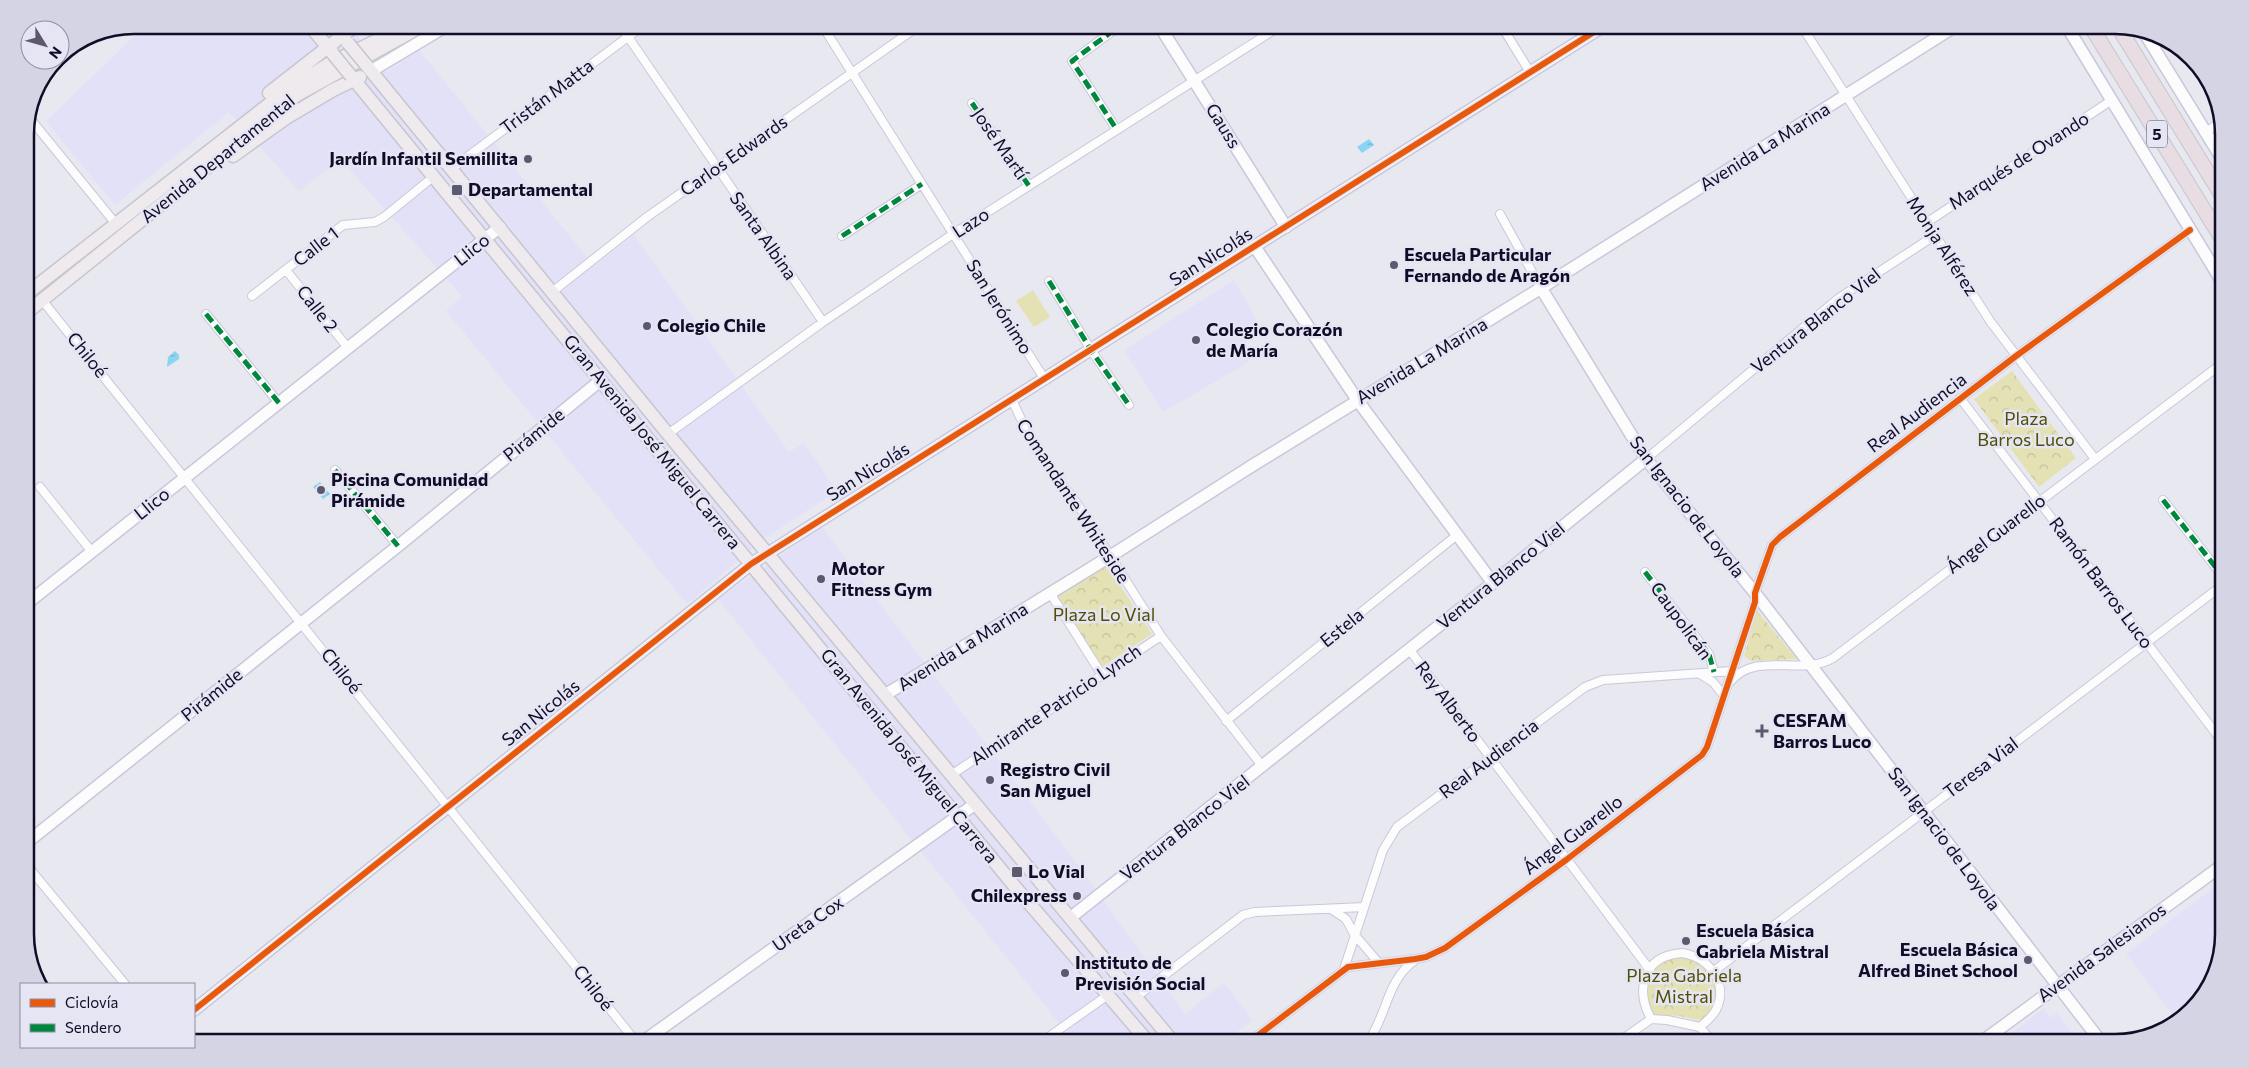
<svg xmlns="http://www.w3.org/2000/svg" width="2249" height="1068" viewBox="0 0 2249 1068" font-family="Commissioner,sans-serif">
<style>
.built{fill:#e2e1f8}
.park{fill:url(#park-crowns)}
.pitch{fill:#e4e2b4}
.water{fill:url(#water-ripples)}
.lines{fill:none;stroke-linecap:round;stroke-linejoin:round}
.street-casing{stroke:#c9c8db;stroke-width:10}
.secondary-casing{stroke:#c9c8db;stroke-width:14}
.primary-casing{stroke:#c7c6ce;stroke-width:15}
.highway-casing{stroke:#c7c6ce;stroke-width:16}
.street{stroke:#fcfcfd;stroke-width:8}
.secondary{stroke:#fcfcfd;stroke-width:11}
.primary{stroke:#efeaed;stroke-width:12}
.highway{stroke:#e7dde3;stroke-width:14}
.primary-bridge-casing{stroke:#c7c6ce;stroke-width:15;stroke-linecap:butt}
.primary-bridge{stroke:#efeaed;stroke-width:12}
.quiet{stroke:#00873e;stroke-width:5;stroke-dasharray:10 5;stroke-linecap:butt}
.cycleway-casing{stroke:#e5e5f4;stroke-width:9}
.cycleway{stroke:#e8590c;stroke-width:6}
.poi-dot{fill:#5c596d;stroke:#e5e5f4;stroke-width:2}
.labels{text-anchor:middle;stroke-width:5;stroke-linejoin:round;paint-order:stroke}
.shield{fill:#e5e5f4;stroke:#514d64;stroke-width:1}
.shield-label{font-size:16px;font-weight:bold;fill:#110c27}
.street-label{font-size:18px;fill:#110c27;stroke:#e5e5f4}
.poi-label{font-size:18px;font-weight:bold;fill:#110c27;stroke:#e5e5f4;text-anchor:start}
.park-label{font-size:18px;fill:#514f05;stroke:#e5e5f4}
.rim{fill:none;stroke:#110c27;stroke-width:2.5}
</style>
<defs>
<pattern id="park-crowns" width="20" height="18" patternUnits="userSpaceOnUse" patternTransform="scale(1.25)"><rect width="20" height="18" fill="#e4e2b4"/><path d="M2 6a3 3 0 1 1 6 0M12 15a3 3 0 1 1 6 0" fill="none" stroke="#c3c19b"/></pattern>
<pattern id="water-ripples" width="26" height="14" patternUnits="userSpaceOnUse" patternTransform="scale(1.25)"><rect width="26" height="14" fill="#8ad4f4"/><path d="M2 4q2-2 4 0t4 0M15 11q2-2 4 0t4 0" fill="none" stroke="#76b5d1"/></pattern>
</defs>
<rect width="100%" height="100%" fill="#e8e8f0"/>
<path class="built" d="M146 25H348L387 72 419 50 594 266 634 235 789 452 804 443 837 491 768 536 687 604 446 311 462 296 340 159 299 191 229 112 115 205 46 121Z
M1234 280 1264 333 1241 346 1249 362 1163 412 1124 350Z
M822 527 1083 872 1185 1014 1224 983 1253 1020 1233 1035 1240 1043H1076L1060 1024 718 599Z
M2224 880V934L2213 982 2178 1022 2126 954Z
M2044 1008 2050 1018 2057 1013 2080 1043H1999Z"/>
<path class="park" d="M2012 371 2076 458 2039 487 1974 399Z
M1106 564 1152 634 1102 667 1056 597Z
M1757 611 1797 659 1751 661 1744 656Z
M1685 956 1701 962 1717 982 1715 1008 1703 1021 1680 1016 1652 1015C1650 1011 1646 1005 1646 1001 1642 975 1662 957 1685 956Z"/>
<path class="pitch" d="M1033 290 1050 317 1034 327 1016 301Z"/>
<path class="water" d="M1369 139 1374 145 1362 153 1357 147Z
M175 351 179 355V359L167 367 168 357Z
M320 482 330 494 323 499 313 487Z"/>
<g class="lines">
<defs>
<path id="street" d="M620 25 823 322
M822 25 1045 380
M1501 25 1530 72
M1801 25 1990 321 2095 459
M1114 30 1072 61 1117 130
M972 103 1029 186
M28 116 116 224
M2205 132 2222 122
M451 169 644 25
M1500 214 1541 288
M1926 223 2112 100
M842 236 922 184
M286 270 348 348
M1049 281 1091 350 1129 405
M552 292 647 217 920 25
M252 296 343 225 375 222 384 217 433 177
M42 300 637 1043
M206 314 279 403
M1960 398 2224 744
M1012 400 1028 434 1052 471 1076 502 1161 636 1263 767
M668 434 823 322 953 234 1282 25
M1646 459 1839 298 1934 236
M335 470 398 546
M40 487 92 552
M2163 500 2224 578
M1645 572 1709 654 1714 672
M1050 593 1102 675
M1409 649 1650 970
M1700 674 1713 682 1724 696
M1730 682C1756 650 1801 677 1833 658L2224 362
M1226 721 1457 535
M951 775 1161 636
M25 863 125 984
M1331 909 1346 919 1354 934 1378 962
M1682 953C1709 957 1729 983 1716 1010 1712 1017 1706 1022 1700 1027L1667 1020 1651 1019C1635 989 1643 956 1682 953Z
M1344 969 1383 850 1397 827 1585 687 1603 680 1732 671
M1714 971 2224 584
M1136 997 1243 915 1255 912 1364 907
M1700 1027 1713 1043
M1040 1043 1108 995
M1248 1043 1348 967 1415 959 1426 957 1445 948 1566 860 1702 755 1707 747 1755 602V593L1772 545 1780 537 2016 356 2190 230
M1367 1043C1387 1017 1386 981 1414 961
M1617 1043 1651 1019"/>
<path id="secondary" d="M1159 25 1286 227
M2066 25 2224 285
M2144 32 2224 162
M371 71 448 25
M1255 247 1358 401 1493 583
M1541 288 1646 459 1755 593 2102 1043
M25 605 500 227
M885 695 1109 557 1250 467 1541 288 1957 25
M25 844 398 546 601 380
M1070 918 1493 583 1646 459
M194 1010 751 564 1605 25
M641 1043 975 804
M1980 1043 2224 864"/>
<path id="primary" d="M309 25 332 52
M367 66 668 434 1174 1043
M351 76 1016 888 1149 1043
M269 93 356 25
M233 156 286 118 333 90 360 77
M25 295 287 90 327 65 406 26
M25 314 297 95 424 25"/>
<path id="highway" d="M2090 25 2224 242
M2117 25 2224 199"/>
</defs>
<use href="#street" class="street-casing"/>
<use href="#secondary" class="secondary-casing"/>
<use href="#primary" class="primary-casing"/>
<use href="#highway" class="highway-casing"/>
<use href="#street" class="street"/>
<use href="#secondary" class="secondary"/>
<use href="#primary" class="primary"/>
<use href="#highway" class="highway"/>
<defs>
<path id="primary-bridge" d="M348 43 367 66
M333 54 351 76"/>
</defs>
<use href="#primary-bridge" class="primary-bridge-casing"/>
<use href="#primary-bridge" class="primary-bridge"/>
<path class="quiet" d="M1114 30 1072 61 1117 130
M972 103 1029 186
M842 236 922 184
M1049 281 1091 350 1129 405
M206 314 279 403
M335 470 398 546
M2163 500 2224 578
M1645 572 1709 654 1714 672"/>
<defs>
<path id="cycleway" d="M194 1010 751 564 1605 25
M1248 1043 1348 967 1415 959 1426 957 1445 948 1566 860 1702 755 1707 747 1755 602V593L1772 545 1780 537 2016 356 2190 230"/>
</defs>
<use href="#cycleway" class="cycleway-casing"/>
<use href="#cycleway" class="cycleway"/>
</g>
<g class="poi-dot">
<circle cx="528" cy="159" r="5"/>
<rect x="451" y="184" width="12" height="12" rx="2.5"/>
<circle cx="1394" cy="265" r="5"/>
<circle cx="647" cy="326" r="5"/>
<circle cx="1196" cy="340" r="5"/>
<circle cx="321" cy="490" r="5"/>
<circle cx="821" cy="579" r="5"/>
<path d="M1759.5 723.5h5v5h5v5h-5v5h-5v-5h-5v-5h5z"/>
<circle cx="990" cy="780" r="5"/>
<rect x="1011" y="866" width="12" height="12" rx="2.5"/>
<circle cx="1077" cy="896" r="5"/>
<circle cx="1686" cy="941" r="5"/>
<circle cx="2028" cy="960" r="5"/>
<circle cx="1065" cy="973" r="5"/>
</g>
<g class="labels">
<rect class="shield" x="2147" y="120.5" width="20" height="27" rx="4"/>
<g class="shield-label">
<text x="2157" y="140">5</text>
</g>
<g class="street-label">
<text transform="translate(547 97) rotate(-37)" y="6">Tristán Matta</text>
<text transform="translate(1223 126) rotate(58)" y="6">Gauss</text>
<text transform="translate(1000 144) rotate(55)" y="6">José Martí</text>
<text transform="translate(1765 147) rotate(-32)" y="6">Avenida La Marina</text>
<text transform="translate(734 156) rotate(-35)" y="6">Carlos Edwards</text>
<text transform="translate(218 159) rotate(-39)" y="6">Avenida Departamental</text>
<text transform="translate(2019 161) rotate(-33)" y="6">Marqués de Ovando</text>
<text transform="translate(971 223) rotate(-33)" y="6">Lazo</text>
<text transform="translate(763 236) rotate(55)" y="6">Santa Albina</text>
<text transform="translate(1942 246) rotate(57)" y="6">Monja Alférez</text>
<text transform="translate(316 247) rotate(-38)" y="6">Calle 1</text>
<text transform="translate(472 250) rotate(-39)" y="6">Llico</text>
<text transform="translate(1211 257) rotate(-32)" y="6">San Nicolás</text>
<text transform="translate(999 307) rotate(58)" y="6">San Jerónimo</text>
<text transform="translate(317 309) rotate(52)" y="6">Calle 2</text>
<text transform="translate(1816 321) rotate(-38)" y="6">Ventura Blanco Viel</text>
<text transform="translate(87 355) rotate(51)" y="6">Chiloé</text>
<text transform="translate(1422 361) rotate(-31)" y="6">Avenida La Marina</text>
<text transform="translate(1917 413) rotate(-37)" y="6">Real Audiencia</text>
<text transform="translate(534 435) rotate(-39)" y="6">Pirámide</text>
<text transform="translate(652 442) rotate(51)" y="6">Gran Avenida José Miguel Carrera</text>
<text transform="translate(868 472) rotate(-32)" y="6">San Nicolás</text>
<text transform="translate(1073 501) rotate(57)" y="6">Comandante Whiteside</text>
<text transform="translate(152 504) rotate(-39)" y="6">Llico</text>
<text transform="translate(1687 507) rotate(52)" y="6">San Ignacio de Loyola</text>
<text transform="translate(1996 534) rotate(-37)" y="6">Ángel Guarello</text>
<text transform="translate(1501 576) rotate(-39)" y="6">Ventura Blanco Viel</text>
<text transform="translate(2101 583) rotate(53)" y="6">Ramón Barros Luco</text>
<text transform="translate(1681 621) rotate(54)" y="6">Caupolicán</text>
<text transform="translate(1342 628) rotate(-39)" y="6">Estela</text>
<text transform="translate(963 647) rotate(-32)" y="6">Avenida La Marina</text>
<text transform="translate(341 671) rotate(51)" y="6">Chiloé</text>
<text transform="translate(212 695) rotate(-39)" y="6">Pirámide</text>
<text transform="translate(1448 702) rotate(53)" y="6">Rey Alberto</text>
<text transform="translate(1056 705) rotate(-34)" y="6">Almirante Patricio Lynch</text>
<text transform="translate(541 713) rotate(-39)" y="6">San Nicolás</text>
<text transform="translate(909 756) rotate(51)" y="6">Gran Avenida José Miguel Carrera</text>
<text transform="translate(1489 759) rotate(-37)" y="6">Real Audiencia</text>
<text transform="translate(1981 768) rotate(-37)" y="6">Teresa Vial</text>
<text transform="translate(1185 828) rotate(-38)" y="6">Ventura Blanco Viel</text>
<text transform="translate(1573 835) rotate(-37)" y="6">Ángel Guarello</text>
<text transform="translate(1944 839) rotate(53)" y="6">San Ignacio de Loyola</text>
<text transform="translate(808 924) rotate(-35)" y="6">Ureta Cox</text>
<text transform="translate(2102 953) rotate(-36)" y="6">Avenida Salesianos</text>
<text transform="translate(593 988) rotate(52)" y="6">Chiloé</text>
</g>
<g class="poi-label">
<text x="518" y="165" text-anchor="end">Jardín Infantil Semillita</text>
<text x="468" y="196">Departamental</text>
<text x="1404" y="261">Escuela Particular<tspan x="1404" dy="21">Fernando de Aragón</tspan></text>
<text x="657" y="332">Colegio Chile</text>
<text x="1206" y="336">Colegio Corazón<tspan x="1206" dy="21">de María</tspan></text>
<text x="331" y="486">Piscina Comunidad<tspan x="331" dy="21">Pirámide</tspan></text>
<text x="831" y="575">Motor<tspan x="831" dy="21">Fitness Gym</tspan></text>
<text x="1773" y="727">CESFAM<tspan x="1773" dy="21">Barros Luco</tspan></text>
<text x="1000" y="776">Registro Civil<tspan x="1000" dy="21">San Miguel</tspan></text>
<text x="1028" y="878">Lo Vial</text>
<text x="1067" y="902" text-anchor="end">Chilexpress</text>
<text x="1696" y="937">Escuela Básica<tspan x="1696" dy="21">Gabriela Mistral</tspan></text>
<text x="2018" y="956" text-anchor="end">Escuela Básica<tspan x="2018" dy="21">Alfred Binet School</tspan></text>
<text x="1075" y="969">Instituto de<tspan x="1075" dy="21">Previsión Social</tspan></text>
</g>
<g class="park-label">
<text x="2026" y="425">Plaza<tspan x="2026" dy="21">Barros Luco</tspan></text>
<text x="1104" y="621">Plaza Lo Vial</text>
<text x="1684" y="982">Plaza Gabriela<tspan x="1684" dy="21">Mistral</tspan></text>
</g>
</g>
<path d="M0 0H2249V1068H0ZM134 34H2115A100 100 0 0 1 2215 134V934A100 100 0 0 1 2115 1034H134A100 100 0 0 1 34 934V134A100 100 0 0 1 134 34Z" fill="#d4d4e4" fill-rule="evenodd"/>
<path class="rim" d="M134 34H2115A100 100 0 0 1 2215 134V934A100 100 0 0 1 2115 1034H134A100 100 0 0 1 34 934V134A100 100 0 0 1 134 34Z"/>
<rect x="20" y="983" width="175" height="65" fill="#e5e5f4" stroke="#908ea2"/>
<rect x="30" y="999" width="25" height="8" fill="#e8590c" stroke="#908ea2"/>
<text x="65" y="1008" font-size="15" fill="#110c27">Ciclovía</text>
<rect x="30" y="1024" width="25" height="8" fill="#00873e" stroke="#908ea2"/>
<text x="65" y="1033" font-size="15" fill="#110c27">Sendero</text>
<g transform="translate(45 45) rotate(127)"><circle r="24" fill="#e5e5f4" stroke="#908ea2"/>
<path d="M0-4L9 19L0 12L-9 19Z" fill="#5c596d"/>
<text y="-8" font-size="14" font-weight="bold" text-anchor="middle" fill="#110c27">N</text>
</g>
</svg>
